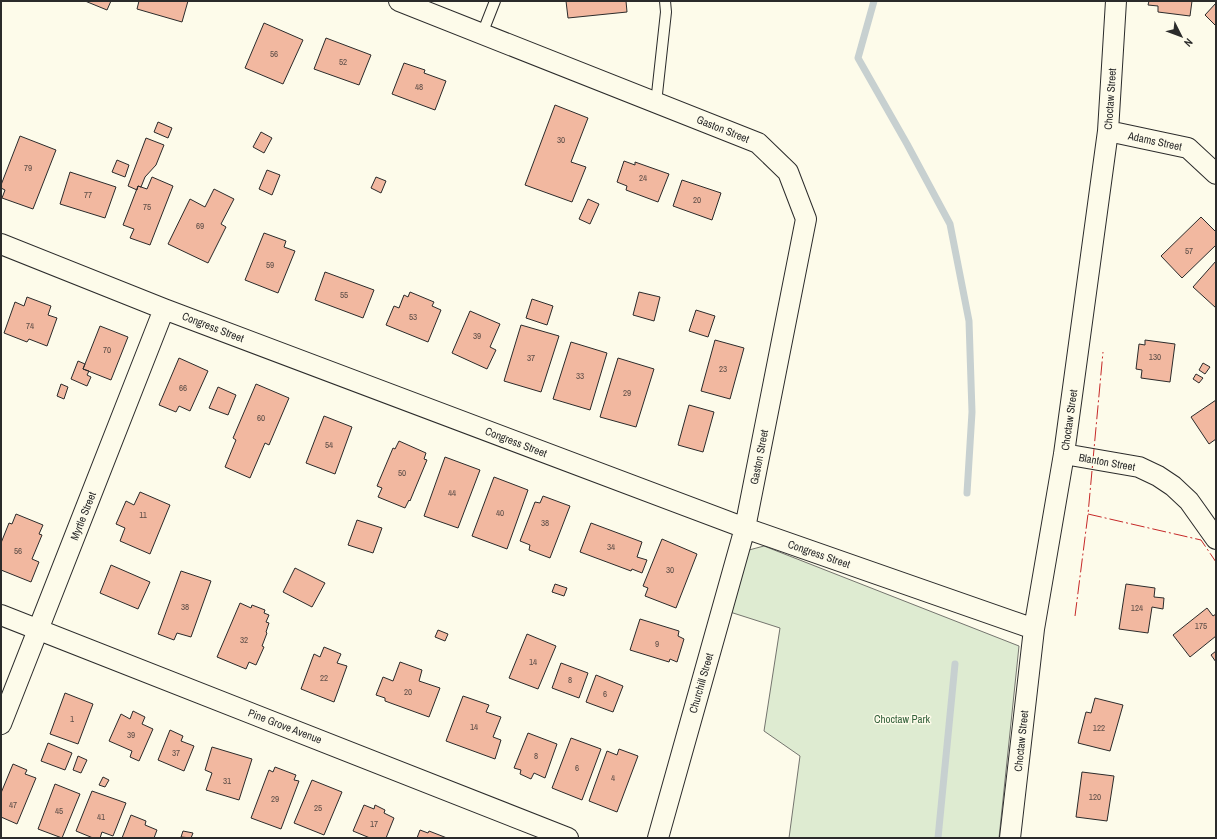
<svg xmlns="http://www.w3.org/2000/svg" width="1217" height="839" viewBox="0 0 1217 839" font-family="'Archivo Narrow',sans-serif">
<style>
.green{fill:#deebd1;stroke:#74746e}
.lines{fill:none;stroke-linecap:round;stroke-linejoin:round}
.stream{stroke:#c7d0d0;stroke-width:7}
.building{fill:#f2b8a0;stroke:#2b2b2b}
.lane-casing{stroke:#2b2b2b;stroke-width:12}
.street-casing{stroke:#2b2b2b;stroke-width:22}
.lane{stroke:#fdfbea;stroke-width:10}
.street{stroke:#fdfbea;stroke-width:20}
.power{stroke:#c62828;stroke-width:1;stroke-dasharray:14 3 2 3;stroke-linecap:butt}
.labels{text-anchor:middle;stroke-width:3;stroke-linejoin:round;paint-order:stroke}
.number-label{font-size:9px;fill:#5d4e48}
.street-label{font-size:11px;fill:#2b2b2b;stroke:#fdfbea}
.park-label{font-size:11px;fill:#34623c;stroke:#fdfbea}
</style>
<rect width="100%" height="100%" fill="#fdfbea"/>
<path class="green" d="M764 546 1019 646 999 838H789L800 756 764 731 780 628 730 612 749 550Z"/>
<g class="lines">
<path class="stream" d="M874 1 858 58 907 144 950 224 969 321 972 412 967 493
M938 838 955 664"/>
</g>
<path class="building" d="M85 1H111L107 10Z
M139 1H188L182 22 137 9Z
M566 1H626L627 12 568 18Z
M1149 1H1192L1190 16 1158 12V6L1148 5Z
M1216 3V26L1205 15Z
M264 23 303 40 283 84 245 68Z
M326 38 371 55 359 85 314 69Z
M404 63 425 70 424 73 446 81 435 110 392 94Z
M555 105 588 118 571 162 586 167 572 202 525 185Z
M158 122 172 128 168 138 154 132Z
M261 132 272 138 264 153 253 147Z
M20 136 56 150 33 209 2 198 5 190 1 188V185Z
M146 138 164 145 156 165 145 177 141 187 138 186 137 190 128 186Z
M117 160 129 165 125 177 112 172Z
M624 161 635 165V162L669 174 658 202 626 190 627 186 617 182Z
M267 170 280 175 272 195 259 189Z
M70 172 116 187 105 218 60 204Z
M152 177 173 186 150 245 130 238 134 229 123 225 138 186 147 189Z
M376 177 386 181 381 193 371 188Z
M682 180 721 193 712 220 673 206Z
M214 189 234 199 221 224 226 227 208 263 168 244 190 199 205 207Z
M588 199 599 204 590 224 579 219Z
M1201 217 1216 232V245L1182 278 1161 256Z
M264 233 286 241 284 247 295 251 278 293 245 280Z
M1216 261V308L1193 287Z
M325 272 374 290 363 318 315 300Z
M410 292 434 302 432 306 441 310 428 342 386 325 394 306 399 308 404 295 408 297Z
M639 292 660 297 654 321 633 315Z
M27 297 51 306 48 315 57 318 47 346 29 339 27 342 4 333 15 302 24 306Z
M532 299 553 306 547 325 526 318Z
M696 310 715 316 708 337 689 331Z
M470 311 500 324 490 347 496 350 487 369 452 353Z
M521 325 559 336 541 392 504 381Z
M100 326 128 337 111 380 83 369Z
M715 340 744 348 730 399 701 391Z
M1145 340 1175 344 1170 382 1141 378 1142 370 1136 369 1139 344 1145 345Z
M571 342 607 353 590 410 553 399Z
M179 358 208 371 190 411 179 406 176 412 159 405Z
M618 358 654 369 636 427 600 417Z
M78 361 85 364 83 369 89 371 87 375 91 377 87 386 71 379Z
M1203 363 1210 367 1205 374 1199 370Z
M1196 374 1203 378 1199 383 1193 379Z
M61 384 68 387 64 399 57 396Z
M256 384 289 398 269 445 265 443 250 478 225 467 236 440 233 438Z
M218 387 236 395 228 415 209 408Z
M1216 400V439L1209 444 1191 417Z
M689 405 714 412 703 452 678 445Z
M324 416 352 427 335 474 306 463Z
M399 441 426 453 424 459 427 460 410 501 409 500 405 508 378 497 382 488 377 486 393 448 395 449Z
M445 457 480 470 458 528 424 516Z
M494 477 528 490 507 549 472 536Z
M140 492 170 505 150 554 120 541 125 528 116 524 126 501 134 505Z
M543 496 570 506 550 558 529 550 530 545 520 541 535 502 540 503Z
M16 514 43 525 39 534 42 535 32 559 39 562 31 582 1 570V543L9 523 12 524Z
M357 520 382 528 373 553 348 545Z
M591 523 642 542 637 557 647 560 642 573 632 569 631 571 580 552Z
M662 539 697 554 676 608 645 596 648 588 643 586Z
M111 565 150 582 138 609 100 593Z
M295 568 325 583 312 607 283 592Z
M181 571 211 581 191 637 177 633 174 640 158 634Z
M555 584 567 588 564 596 552 592Z
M1126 584 1155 588 1154 597 1164 598 1163 609 1152 607 1148 633 1119 629Z
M240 603 251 608 252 605 265 610 264 613 269 615 266 622 269 623 266 632 267 633 262 646 264 647 256 665 249 662 246 669 217 657Z
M1207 608 1213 616 1216 614V636L1190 657 1173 635Z
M640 619 679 631 678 636 684 639 677 662 670 659 669 662 630 650Z
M438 630 448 634 445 641 435 637Z
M527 634 556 646 538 689 509 678Z
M324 647 341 654 337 663 347 666 334 702 301 689 314 654 320 657Z
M1216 651V662L1211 655Z
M400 662 422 670 419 681 440 688 429 717 385 701V698L376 695 383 677 393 681Z
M561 663 588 673 579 698 552 688Z
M596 675 623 686 613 712 586 702Z
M65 693 93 704 78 744 50 734Z
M463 696 489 705 486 712 501 717 493 737 501 740 495 759 446 741Z
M1095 698 1123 705 1110 751 1078 743 1086 712 1091 713Z
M133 711 145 717 142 724 153 729 139 761 130 757 132 751 109 741 121 714 130 719Z
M170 730 183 736 181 741 194 746 184 771 158 760Z
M528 733 557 744 545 778 534 773 531 779 520 774 521 770 514 768Z
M571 738 601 749 582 800 552 788Z
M48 743 72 753 65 770 41 761Z
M212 747 252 759 239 800 206 790 212 773 205 770Z
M619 749 638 756 617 812 589 801 607 751 617 755Z
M78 756 87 760 81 773 73 770Z
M13 764 27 770 25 774 36 778 17 824 1 817V793Z
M275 767 296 775 294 780 299 781 281 829 251 818 269 770 273 772Z
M1082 772 1114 776 1107 821 1076 817Z
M103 777 109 780 105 787 99 785Z
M312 780 342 792 324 835 294 823Z
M55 784 80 794 62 838 38 829Z
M92 791 126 803 113 836 102 832 100 838H93L76 831Z
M364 805 374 809 375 805 385 810 384 813 394 818 386 838H370L353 831Z
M131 815 146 821 145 825 157 830 154 838H122Z
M420 830 428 833 429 831 447 838H417Z
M183 831 193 833 191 838 181 837Z"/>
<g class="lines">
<defs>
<path id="lane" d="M482 34 495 1
M656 103 666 12 665 1"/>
<path id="street" d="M399 1 758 143 788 172 806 219 745 528 658 838
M1108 131 1188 148 1216 174
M1 244 164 309 745 528 1034 629
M1064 454 1139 467 1158 476 1173 486 1189 501 1216 539
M1 615 568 838
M1 724 164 309
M1010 838 1034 629 1064 454 1108 131 1116 1"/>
</defs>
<use href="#lane" class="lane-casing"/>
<use href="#street" class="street-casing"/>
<use href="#lane" class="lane"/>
<use href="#street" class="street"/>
<path class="power" d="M1088 514 1201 540 1216 562
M1075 616 1088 514 1103 352"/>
</g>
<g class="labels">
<g class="number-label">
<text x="274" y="57">56</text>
<text x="343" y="65">52</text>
<text x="419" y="90">48</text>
<text x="561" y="143">30</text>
<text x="28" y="171">79</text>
<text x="643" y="181">24</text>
<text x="88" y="198">77</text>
<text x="697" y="203">20</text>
<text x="147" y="210">75</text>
<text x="200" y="229">69</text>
<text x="1189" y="254">57</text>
<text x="270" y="268">59</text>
<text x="344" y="298">55</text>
<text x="413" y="320">53</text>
<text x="30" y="329">74</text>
<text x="477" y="339">39</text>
<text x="107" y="353">70</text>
<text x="1155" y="360">130</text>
<text x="531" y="361">37</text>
<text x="723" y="372">23</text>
<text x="580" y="379">33</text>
<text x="183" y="391">66</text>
<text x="627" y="396">29</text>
<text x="261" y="421">60</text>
<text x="329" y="448">54</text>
<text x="402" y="476">50</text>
<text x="452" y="496">44</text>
<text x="500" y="516">40</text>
<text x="143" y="518">11</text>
<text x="545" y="526">38</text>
<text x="611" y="550">34</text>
<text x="18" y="554">56</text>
<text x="670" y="573">30</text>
<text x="185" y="610">38</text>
<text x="1137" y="611">124</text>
<text x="1201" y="629">175</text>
<text x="244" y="643">32</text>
<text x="657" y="647">9</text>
<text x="533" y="665">14</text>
<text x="324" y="681">22</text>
<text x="570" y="683">8</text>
<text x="408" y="695">20</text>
<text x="605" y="697">6</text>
<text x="72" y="722">1</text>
<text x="474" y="730">14</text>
<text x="1099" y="731">122</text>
<text x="131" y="738">39</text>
<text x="176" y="756">37</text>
<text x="536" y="759">8</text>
<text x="577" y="771">6</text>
<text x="613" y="781">4</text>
<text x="227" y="784">31</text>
<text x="1095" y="800">120</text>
<text x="275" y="802">29</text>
<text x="13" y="808">47</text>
<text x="318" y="811">25</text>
<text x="59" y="814">45</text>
<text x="101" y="820">41</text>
<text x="374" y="827">17</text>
</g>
<g class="street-label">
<text transform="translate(1110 99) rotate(-86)" y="4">Choctaw Street</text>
<text transform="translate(723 129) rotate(22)" y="4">Gaston Street</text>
<text transform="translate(1155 141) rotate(12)" y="4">Adams Street</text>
<text transform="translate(213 327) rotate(21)" y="4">Congress Street</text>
<text transform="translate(1069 420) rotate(-82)" y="4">Choctaw Street</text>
<text transform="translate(516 442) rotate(21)" y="4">Congress Street</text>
<text transform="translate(759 457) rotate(-79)" y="4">Gaston Street</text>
<text transform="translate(1107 462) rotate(10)" y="4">Blanton Street</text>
<text transform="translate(83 516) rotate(-68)" y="4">Myrtle Street</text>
<text transform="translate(819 554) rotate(19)" y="4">Congress Street</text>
<text transform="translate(701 683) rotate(-74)" y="4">Churchill Street</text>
<text transform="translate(285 726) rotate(21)" y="4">Pine Grove Avenue</text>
<text transform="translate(1021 741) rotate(-84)" y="4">Choctaw Street</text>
</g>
<g class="park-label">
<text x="902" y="723">Choctaw Park</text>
</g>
</g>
<rect width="1217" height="839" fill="none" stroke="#2b2b2b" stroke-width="4"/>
<g transform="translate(1181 36) rotate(132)" stroke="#fdfbea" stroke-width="3" paint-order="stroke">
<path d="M0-3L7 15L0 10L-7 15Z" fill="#2b2b2b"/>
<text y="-6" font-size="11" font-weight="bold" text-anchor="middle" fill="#2b2b2b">N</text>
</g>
</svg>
